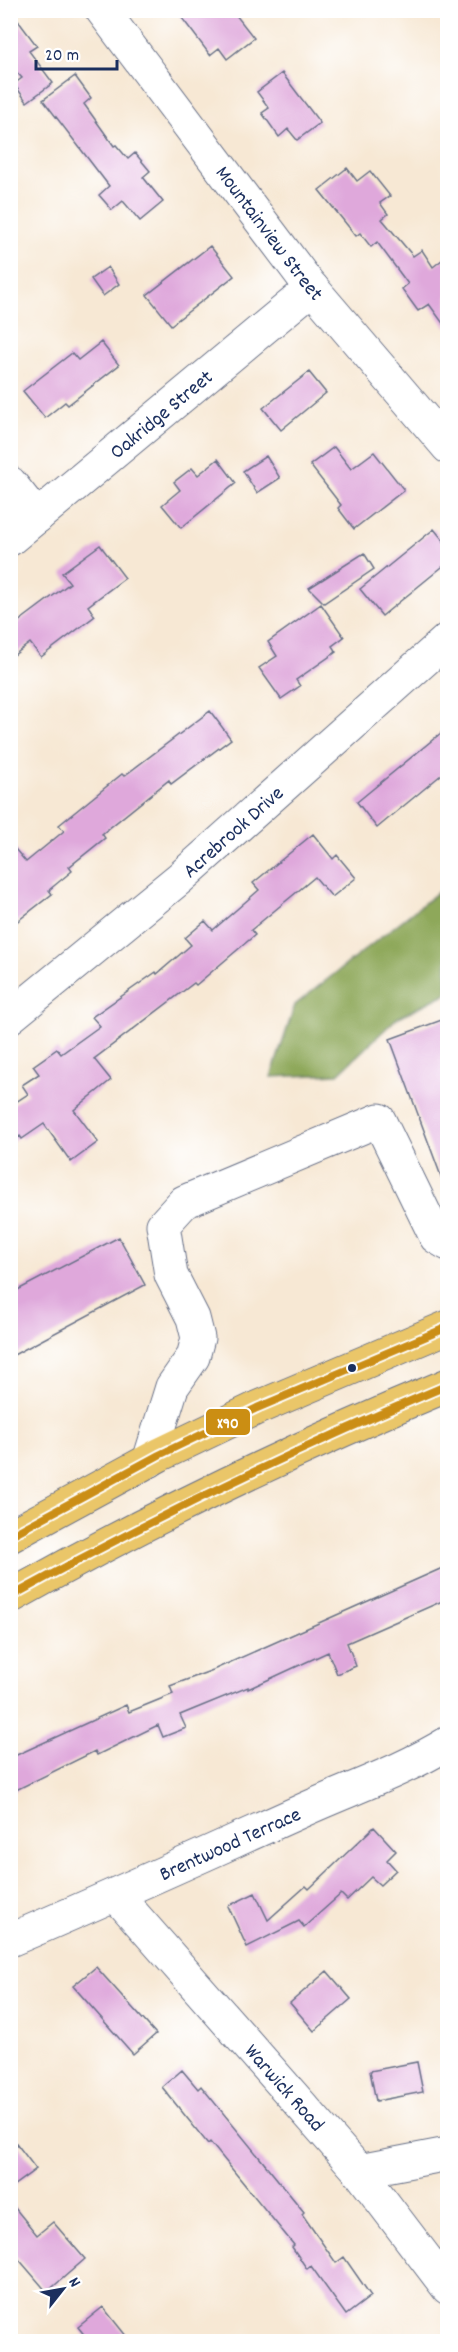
<svg xmlns="http://www.w3.org/2000/svg" width="458" height="2352" viewBox="0 0 458 2352" font-family="Dekko,sans-serif">
<style>
.forest{fill:#8ea85a;stroke:#546c5c;stroke-width:1.5}
.building{fill:#dfa8db}
.lines{fill:none;stroke-linecap:round;stroke-linejoin:round}
.minor-casing{stroke:#687087;stroke-width:35}
.major-casing{stroke:#687087;stroke-width:35}
.minor{stroke:#fff;stroke-width:33}
.major{stroke:#eac669;stroke-width:33}
.bus-1-casing{stroke:#fff;stroke-width:12}
.bus-1{stroke:#cb8e13;stroke-width:8}
.bus-dot{fill:#1b2f5e;stroke:#fff;stroke-width:2}
.labels{text-anchor:middle;stroke-width:5;stroke-linejoin:round;paint-order:stroke}
.street-label{font-size:21px;fill:#1b2f5e;stroke:#fff}
.line-badge{stroke:#fff;stroke-width:2}
.badge-label{font-size:16px;text-anchor:middle;font-weight:bold;fill:#fff}
</style>
<rect width="100%" height="100%" fill="#fff"/>
<filter id="ink" filterUnits="userSpaceOnUse"><feTurbulence type="fractalNoise" baseFrequency=".0167" numOctaves="2"/><feDisplacementMap in="SourceGraphic" scale="12" xChannelSelector="R" yChannelSelector="G"/><feConvolveMatrix kernelMatrix="1 2 1 2 8 2 1 2 1" color-interpolation-filters="sRGB"/></filter>
<filter id="wash" filterUnits="userSpaceOnUse"><feTurbulence type="fractalNoise" baseFrequency=".008" numOctaves="4" result="noise"/><feDisplacementMap in="SourceGraphic" scale="24" xChannelSelector="R" yChannelSelector="G"/><feGaussianBlur stdDeviation="1.35" result="paint"/><feColorMatrix in="noise" values="0 0 0 0 0 0 0 0 0 0 0 0 0 0 0 0 0 1.4 0 .05"/><feComposite in="paint" operator="in"/></filter>
<g filter="url(#wash)">
<rect width="100%" height="100%" fill="#f7e8d4"/>
<path class="forest" d="M447 885V993L397 1018 338 1074 271 1077 295 1005Z"/>
<g id="blocks">
<path class="building" d="M10 10 37 46 29 51 53 83 27 102 14 84 22 78 10 65Z
M176 10H232L254 38 227 59 219 48 210 55Z
M282 73 320 123 297 140 288 129 279 137 262 113 269 108 257 92Z
M75 76 91 98 84 104 114 146 116 145 128 159 135 153 150 171 143 177 163 202 140 221 123 201 112 210 99 195 109 186 43 100Z
M347 168 357 181 370 171 390 196 380 203 388 214 382 219 413 256 422 250 433 267 447 256V329L429 304 418 311 402 289 408 284 377 242 371 247 360 233 356 236 319 190Z
M210 246 234 276 171 325 147 295Z
M108 267 119 284 103 296 91 279Z
M101 342 119 365 68 405 65 402 45 418 23 391 72 353 78 360Z
M309 372 326 393 281 430 263 408Z
M334 447 351 469 374 452 404 490 354 529 338 508 341 505 310 465Z
M266 456 280 478 257 493 243 471Z
M218 459 236 483 181 528 162 505 180 490 174 482 192 468 198 475Z
M434 529 447 545V563L382 616 360 589Z
M100 545 125 578 88 606 95 616 41 657 30 643 10 658V628L70 583 62 573Z
M364 553 374 569 324 603 309 588Z
M321 604 344 637 332 646 336 652 296 680 300 686 281 699 259 668 277 656 268 642Z
M210 711 231 739 171 784 169 780 102 834 105 838 69 867 72 871 49 890 52 894 10 927V843L26 862 64 831 59 825 122 774 124 776Z
M447 728V770L377 828 357 802Z
M313 834 333 859 337 855 356 878 332 897 315 877 251 930 255 935 196 985 194 983 94 1059 111 1080 74 1110 98 1142 71 1162 44 1124 22 1139 20 1136 10 1143V1106L28 1094 22 1085 39 1074 33 1066 57 1049 61 1054 100 1026 92 1017 156 972 157 974 191 945 185 938 205 921 213 930 259 890 253 883Z
M447 1018V1187H445L390 1039Z
M119 1237 145 1285 10 1357V1294Z
M447 1566V1599L347 1643 356 1666 337 1674 328 1652 248 1689V1687L180 1715 186 1728 163 1737 158 1725 97 1755 95 1751 10 1793V1758L126 1705 129 1712 173 1694 170 1686 213 1670Z
M374 1827 396 1851 387 1860 396 1870 380 1885 371 1877 347 1900 341 1894 304 1927 299 1921 247 1947 228 1906 255 1893 268 1920 306 1886 309 1889Z
M96 1967 156 2034 133 2054 73 1986Z
M327 1971 351 1999 314 2031 290 2003Z
M417 2062 423 2092 376 2101 370 2071Z
M182 2070 198 2089 201 2086 304 2212 302 2214 336 2263 344 2257 371 2296 346 2315 311 2266 307 2269 292 2247 294 2245 210 2142 208 2144 162 2087Z
M10 2135 36 2169 10 2188Z
M10 2202 37 2235 53 2222 85 2259 47 2292 10 2249Z
M103 2307 131 2342H90L78 2327Z"/>
</g>
</g>
<g filter="url(#ink)">
<use href="#blocks" fill-opacity="0" stroke="#687087" stroke-width="1.5"/>
<g class="lines">
<defs>
<g id="minor">
<path id="s1" d="M102 10 307 282 448 447"/>
<path d="M10 483 37 517"/>
<path id="s2" d="M10 539 312 288"/>
<path id="s3" d="M10 1017 180 878 448 639"/>
<path d="M149 1461 172 1387 193 1357 198 1338 193 1318 171 1275 163 1225 184 1202 379 1120 436 1237 448 1244"/>
<path id="s4" d="M116 1895 359 2171 448 2288"/>
<path id="s5" d="M10 1940C107 1899 203 1855 299 1812 349 1789 401 1772 448 1743"/>
<path d="M359 2171 448 2154"/>
</g>
<path id="major" d="M10 1536 159 1455 257 1408 448 1327
M10 1597C152 1517 298 1447 448 1385"/>
</defs>
<use href="#minor" class="minor-casing"/>
<use href="#major" class="major-casing"/>
<use href="#minor" class="minor"/>
<use href="#major" class="major"/>
<defs>
<path id="bus-1" d="M15 1533 159 1455 257 1408 448 1327
M10 1597C153 1518 298 1448 448 1385"/>
</defs>
<use href="#bus-1" class="bus-1-casing"/>
<use href="#bus-1" class="bus-1"/>
</g>
</g>
<circle class="bus-dot" cx="352" cy="1368" r="5"/>
<g class="labels">
<g class="street-label">
<text dy="7" stroke="none"><textPath href="#s1" startOffset="279">Mountainview Street</textPath></text>
<text dy="7" stroke="none"><textPath href="#s2" startOffset="196">Oakridge Street</textPath></text>
<text dy="7" stroke="none"><textPath href="#s3" startOffset="290">Acrebrook Drive</textPath></text>
<text dy="7" stroke="none"><textPath href="#s5" startOffset="240">Brentwood Terrace</textPath></text>
<text dy="7" stroke="none"><textPath href="#s4" startOffset="256">Warwick Road</textPath></text>
</g>
</g>
<rect class="line-badge" x="205" y="1408" width="46" height="28" rx="6" fill="#cb8e13"/>
<g class="badge-label">
<text x="228" y="1428">X90</text>
</g>
<rect width="458" height="2352" fill="none" stroke="#fff" stroke-width="36"/>
<g transform="translate(63 2289) rotate(59)" stroke="#ffffff" stroke-width="4.5" paint-order="stroke">
<path d="M0-4.5L10 22L0 15L-10 22Z" fill="#1b2f5e"/>
<text y="-9" font-size="16" font-weight="bold" text-anchor="middle" fill="#1b2f5e">N</text>
</g>
<path d="M36 60v9h81v-9" fill="none" stroke="#1b2f5e" stroke-width="3"/>
<text x="45" y="60" font-size="18" fill="#1b2f5e" stroke="#ffffff" stroke-width="4.5" paint-order="stroke">20 m</text>
</svg>
